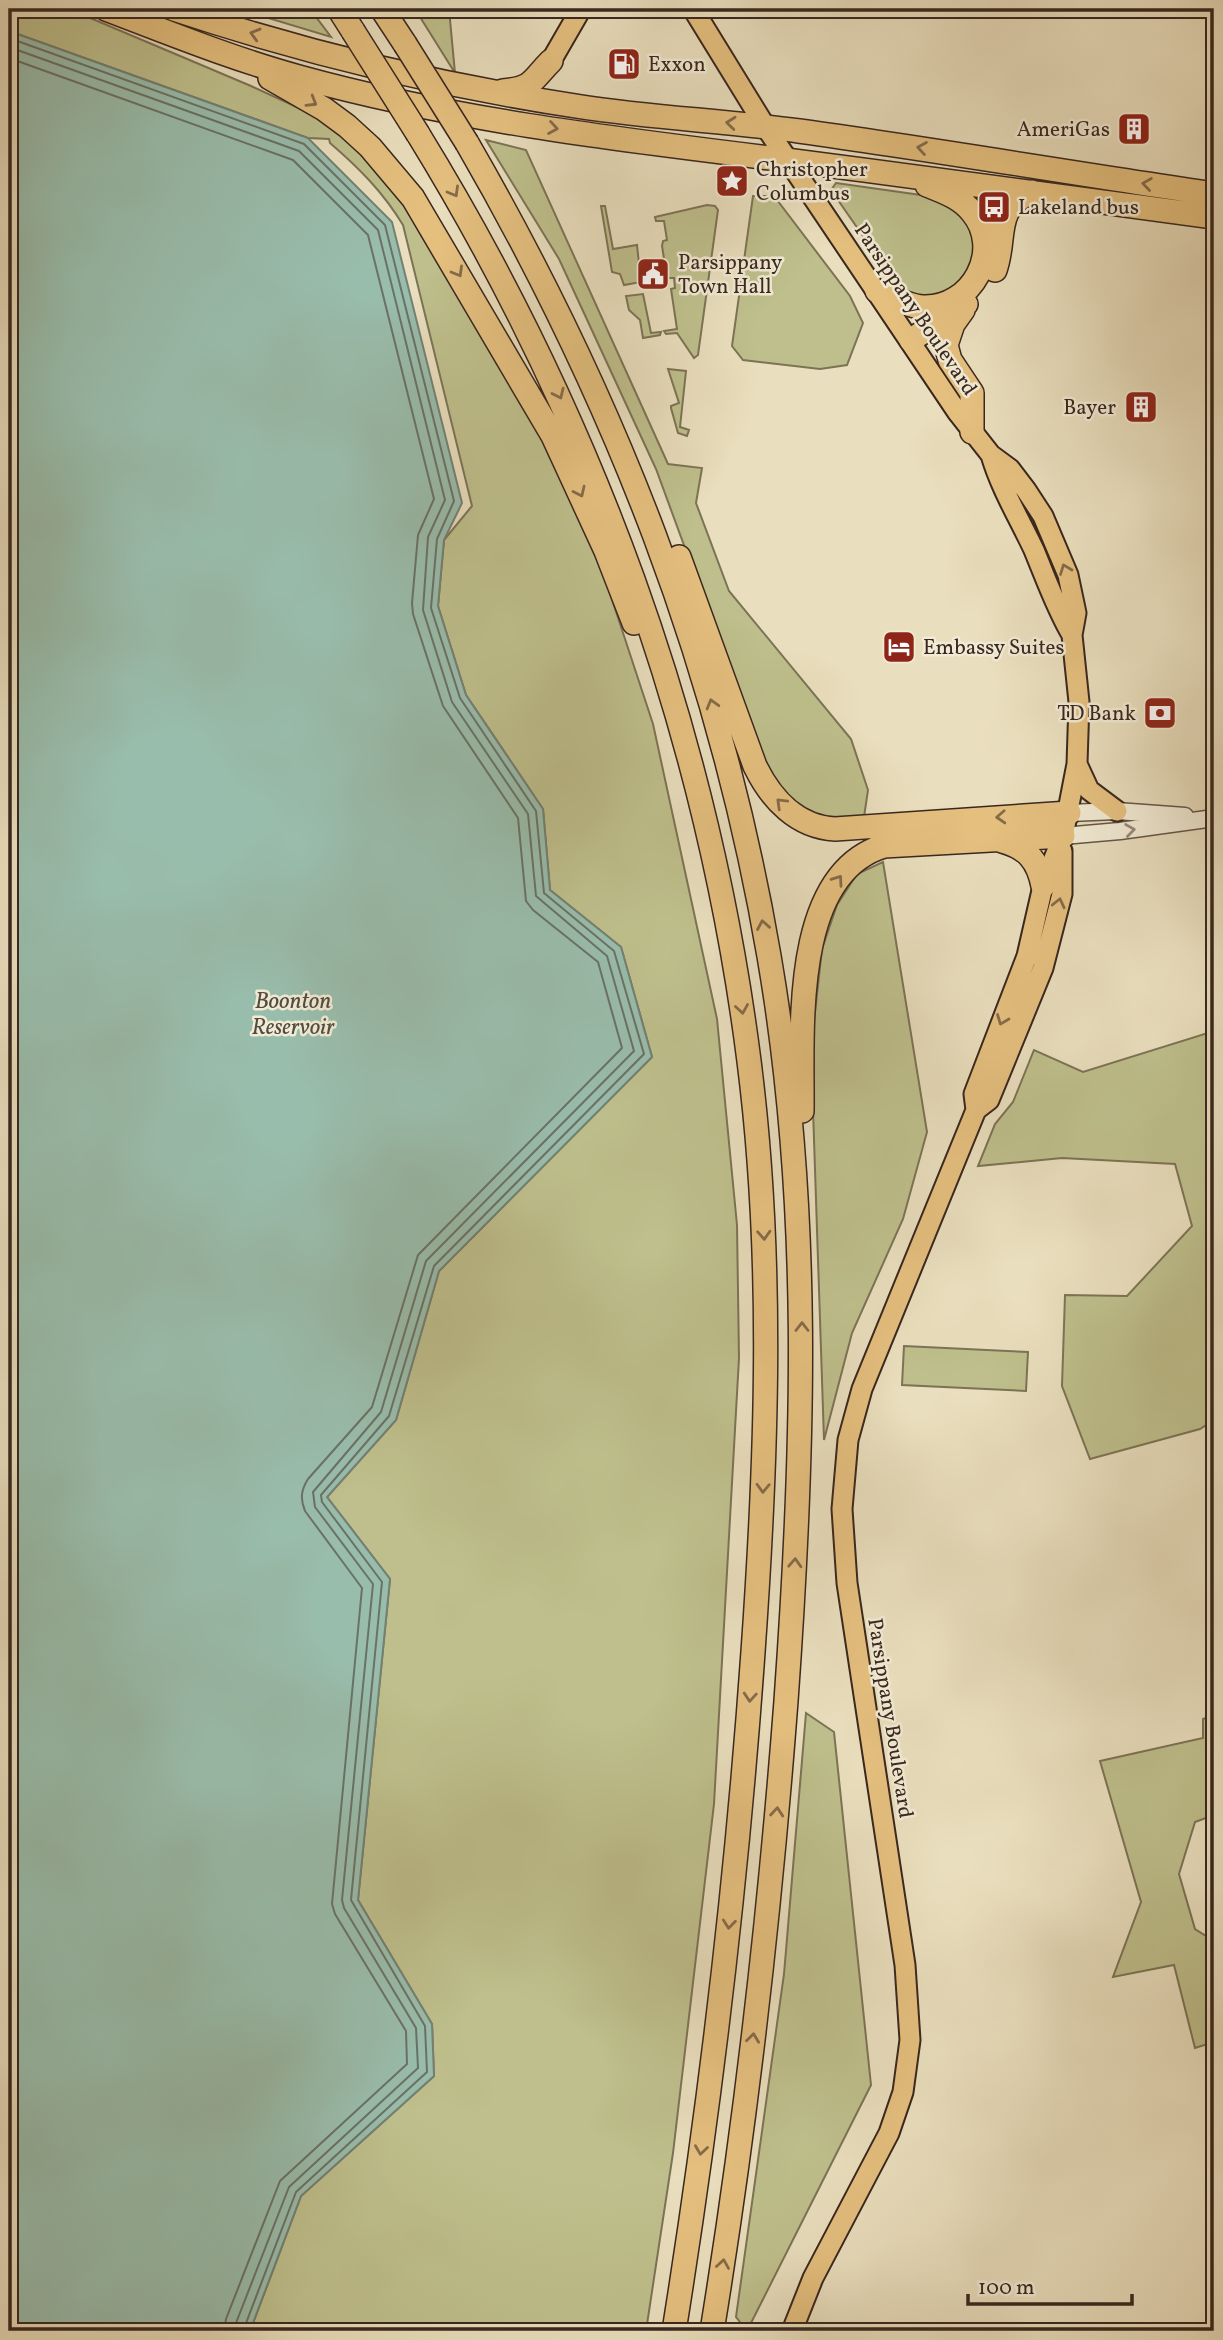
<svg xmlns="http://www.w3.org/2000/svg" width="1223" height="2340" viewBox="0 0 1223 2340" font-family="Vollkorn,serif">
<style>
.green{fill:#bebf8c;stroke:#7c7356;stroke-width:2}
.water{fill:#99bdac;stroke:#738174;stroke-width:2}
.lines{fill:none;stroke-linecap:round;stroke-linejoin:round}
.shore{stroke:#697266;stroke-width:2}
.minor-casing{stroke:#655546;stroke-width:19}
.major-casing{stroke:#39271f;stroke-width:23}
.highway-casing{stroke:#39271f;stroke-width:26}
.minor{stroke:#f1ead4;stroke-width:16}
.major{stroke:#e4bf7e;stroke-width:19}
.highway{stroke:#e4bf7e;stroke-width:23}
.highway-bridge-casing{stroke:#39271f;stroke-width:26;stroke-linecap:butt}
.highway-bridge{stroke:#e4bf7e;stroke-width:23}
.oneway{stroke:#866b4a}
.oneway2{stroke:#95887a}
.labels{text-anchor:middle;stroke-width:5;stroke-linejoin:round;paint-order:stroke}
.poi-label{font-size:21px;fill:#39271f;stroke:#f1ead4;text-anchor:start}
.street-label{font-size:21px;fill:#39271f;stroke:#f1ead4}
.water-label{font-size:23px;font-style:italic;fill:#514c42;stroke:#f1ead4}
</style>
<rect width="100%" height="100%" fill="#e9debd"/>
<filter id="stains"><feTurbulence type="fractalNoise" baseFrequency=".00286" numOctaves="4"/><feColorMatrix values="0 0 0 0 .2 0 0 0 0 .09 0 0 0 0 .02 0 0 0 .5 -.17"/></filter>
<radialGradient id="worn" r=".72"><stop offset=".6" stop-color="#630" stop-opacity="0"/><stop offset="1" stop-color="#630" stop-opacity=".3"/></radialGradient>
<path class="green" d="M9 9H69L251 86 325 120 401 190 551 449 598 557 653 724 717 1019 737 1225 739 1358 714 1804 673 2153 646 2331H250L301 2196 434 2076 432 2024 358 1900 390 1579 327 1497 396 1420 439 1271 652 1057 621 947 550 890 543 809 466 695 438 606 444 540 472 506 403 225C383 192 359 168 330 143L329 139 308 138 9 31Z
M249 9H310L331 37 248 12Z
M415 9H449L455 73Z
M486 140 526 150 668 464 702 468 696 503 729 591 851 739 868 790 864 817C853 818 840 822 830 820 797 814 780 790 764 763L656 469 559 259Z
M836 183 935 197 951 202 978 233 975 272 939 300 904 295 831 190Z
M753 196H774L850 296 863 323 847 365 820 369 743 360 732 346Z
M707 205 715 206 718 210 698 355 694 358 677 333 666 334 664 331 677 329 671 289 675 288 674 278H667L662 246 663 241 667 240 664 221H656L655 217Z
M601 206H605L613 249 637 245 641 282 624 285 620 274 612 272Z
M643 294 651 333 661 332 660 335 643 338 640 320 629 310 626 296Z
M668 369 686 371 680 427 689 430 687 436 678 433 671 408V406L679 403Z
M883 862 927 1132 903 1219 852 1333 824 1440 811 1049 822 949 837 905 857 874Z
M1214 1031V1420L1200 1429 1090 1459 1062 1386 1065 1295 1127 1296 1192 1226 1175 1164 1062 1158 978 1166 995 1124 1013 1102 1034 1050 1083 1072Z
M904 1346 1028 1352 1026 1391 902 1385Z
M806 1713 834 1732 871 2085 747 2331 736 2317 784 1974Z
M1214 1715V1815L1195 1822 1179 1874 1195 1929 1214 1941V2042L1195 2048 1174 1965 1113 1977 1141 1902 1100 1761 1203 1738V1719Z"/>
<path class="water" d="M9 31 308 138 392 222 462 503 444 540 438 606 466 695 543 809 550 890 621 947 652 1057 439 1271 396 1420 327 1497 390 1579 358 1900 432 2024 434 2076 301 2196 250 2331H9Z"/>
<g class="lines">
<path class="shore" d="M9 38 304 144 385 225 454 501 437 539 431 608 460 698 536 811 544 893 614 951 644 1054 434 1266 389 1416 321 1495 322 1502 382 1582 351 1900 425 2026 427 2072 296 2192 243 2331
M9 47 299 151 378 230 445 500 428 537 423 610 452 702 528 814 536 896 607 956 634 1051 426 1261 381 1412 313 1492 315 1507 373 1584 342 1900 344 1908 416 2028 418 2068 289 2187 236 2323 235 2331
M9 58 293 160 368 235 434 499 418 535 412 603 413 614 443 706 518 818 526 901 533 910 598 962 622 1048 418 1255 372 1407 308 1479C301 1490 300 1499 305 1511L362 1588 332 1904 335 1914 406 2031 407 2064 280 2181 226 2319 224 2331"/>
<defs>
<path id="minor" d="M1069 813 1117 811 1185 816
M1063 836 1120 831 1214 818"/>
<path id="major" d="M693 9 765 126 958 413 991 455 1010 469 1026 490 1043 516 1068 575 1076 613 1072 635 1079 702 1077 764 1063 836 1043 886 1027 956 974 1094 976 1110 862 1389 848 1440 842 1509 847 1583 905 1965 910 2040 903 2092 889 2133 813 2278 792 2331
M551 61 581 9
M991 455C1001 489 1019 518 1034 550 1046 579 1056 608 1072 635
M1077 764 1089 790 1117 811
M976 1110 989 1100 1043 968 1062 894V851"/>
<path id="highway" d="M106 9C169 33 233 59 299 77 458 121 623 140 786 160 929 178 1072 198 1214 217
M174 9C306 53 443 86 582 107 654 118 727 121 799 131 937 150 1076 174 1214 194
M339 9 353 31
M382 9 405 44
M270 78 324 109 347 126 370 147 413 198 553 436 606 551 634 623
M503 91C534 88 531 81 551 61
M418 134C592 417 707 730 749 1061 774 1257 767 1455 753 1652 737 1880 710 2106 674 2331
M467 143C615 399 719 664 769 956 812 1206 804 1450 786 1701 770 1912 746 2122 712 2331
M995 270C1007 237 992 208 1032 192
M877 291C891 297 907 306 923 307 972 309 1004 250 972 212 960 197 944 192 927 185
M963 310 953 324 946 345 950 360 972 393V432
M911 340 966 304
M679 557 755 766C771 799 797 827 835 829L1069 813
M1002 841C1027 848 1038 860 1043 886
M802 1111C803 1033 790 874 884 846L1063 836"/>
</defs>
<use href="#minor" class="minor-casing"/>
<use href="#major" class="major-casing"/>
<use href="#highway" class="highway-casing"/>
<use href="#minor" class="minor"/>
<use href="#major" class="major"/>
<use href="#highway" class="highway"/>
<defs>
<path id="highway-bridge" d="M353 31 418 134
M405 44 467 143"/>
</defs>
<use href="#highway-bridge" class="highway-bridge-casing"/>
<use href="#highway-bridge" class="highway-bridge"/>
</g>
<defs><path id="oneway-chevron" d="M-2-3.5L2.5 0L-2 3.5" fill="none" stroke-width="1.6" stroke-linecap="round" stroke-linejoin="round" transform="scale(1.75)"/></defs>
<g class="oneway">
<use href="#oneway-chevron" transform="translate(255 34) rotate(-164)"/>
<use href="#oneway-chevron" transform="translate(312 102) rotate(31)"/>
<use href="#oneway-chevron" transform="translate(731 123) rotate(-174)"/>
<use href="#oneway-chevron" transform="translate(553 128) rotate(9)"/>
<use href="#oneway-chevron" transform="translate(922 148) rotate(-171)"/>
<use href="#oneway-chevron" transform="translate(1147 184) rotate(-172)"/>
<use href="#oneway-chevron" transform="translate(454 192) rotate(60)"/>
<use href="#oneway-chevron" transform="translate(458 272) rotate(60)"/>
<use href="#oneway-chevron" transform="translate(559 394) rotate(65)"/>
<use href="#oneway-chevron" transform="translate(580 492) rotate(65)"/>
<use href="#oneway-chevron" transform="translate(1065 569) rotate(-111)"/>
<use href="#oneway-chevron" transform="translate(712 704) rotate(-106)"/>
<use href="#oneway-chevron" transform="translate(781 803) rotate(-136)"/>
<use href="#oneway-chevron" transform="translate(1001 817) rotate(177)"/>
<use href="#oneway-chevron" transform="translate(838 880) rotate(-55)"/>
<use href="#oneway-chevron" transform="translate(1059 903) rotate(-77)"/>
<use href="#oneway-chevron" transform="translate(763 925) rotate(-100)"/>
<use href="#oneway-chevron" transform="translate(742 1009) rotate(81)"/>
<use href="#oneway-chevron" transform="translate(1002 1020) rotate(111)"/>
<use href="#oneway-chevron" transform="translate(764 1235) rotate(87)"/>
<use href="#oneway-chevron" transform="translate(802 1327) rotate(-90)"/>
<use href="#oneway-chevron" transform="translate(763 1488) rotate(92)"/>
<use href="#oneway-chevron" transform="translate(795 1563) rotate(-87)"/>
<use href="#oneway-chevron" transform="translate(750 1697) rotate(94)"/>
<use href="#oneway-chevron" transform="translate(777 1812) rotate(-85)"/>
<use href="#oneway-chevron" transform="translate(729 1924) rotate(96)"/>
<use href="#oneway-chevron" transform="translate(753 2038) rotate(-83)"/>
<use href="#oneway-chevron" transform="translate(701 2150) rotate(98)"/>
<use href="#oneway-chevron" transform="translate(723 2264) rotate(-81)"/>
</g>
<use class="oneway2" href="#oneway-chevron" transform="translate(1130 830) rotate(-8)"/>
<defs>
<symbol id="fuel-square" viewBox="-11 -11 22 22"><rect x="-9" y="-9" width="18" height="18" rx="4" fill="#8f2418" stroke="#f1ead4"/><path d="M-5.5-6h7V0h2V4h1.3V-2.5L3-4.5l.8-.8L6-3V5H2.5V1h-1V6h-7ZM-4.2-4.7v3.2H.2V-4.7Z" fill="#fff"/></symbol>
<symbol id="building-square" viewBox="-11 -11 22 22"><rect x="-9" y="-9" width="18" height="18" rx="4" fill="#8f2418" stroke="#f1ead4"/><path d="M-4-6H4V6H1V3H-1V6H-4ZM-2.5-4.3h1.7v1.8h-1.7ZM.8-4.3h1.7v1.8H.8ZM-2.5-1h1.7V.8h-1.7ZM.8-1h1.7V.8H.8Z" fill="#fff"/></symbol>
<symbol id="sight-square" viewBox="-11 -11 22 22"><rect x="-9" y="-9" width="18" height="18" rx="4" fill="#8f2418" stroke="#f1ead4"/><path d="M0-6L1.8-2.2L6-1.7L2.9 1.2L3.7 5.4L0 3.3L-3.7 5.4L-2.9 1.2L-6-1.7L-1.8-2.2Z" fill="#fff"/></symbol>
<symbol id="bus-square" viewBox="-11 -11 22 22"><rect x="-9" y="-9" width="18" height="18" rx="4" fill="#8f2418" stroke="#f1ead4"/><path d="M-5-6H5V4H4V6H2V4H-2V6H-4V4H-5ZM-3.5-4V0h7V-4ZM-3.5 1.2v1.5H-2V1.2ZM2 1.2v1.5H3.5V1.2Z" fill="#fff"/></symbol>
<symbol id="civic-square" viewBox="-11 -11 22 22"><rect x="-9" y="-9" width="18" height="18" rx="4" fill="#8f2418" stroke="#f1ead4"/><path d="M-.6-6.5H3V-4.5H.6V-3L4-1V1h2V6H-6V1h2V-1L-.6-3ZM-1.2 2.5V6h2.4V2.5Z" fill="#fff"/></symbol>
<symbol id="hotel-square" viewBox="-11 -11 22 22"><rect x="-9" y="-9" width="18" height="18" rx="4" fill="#8f2418" stroke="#f1ead4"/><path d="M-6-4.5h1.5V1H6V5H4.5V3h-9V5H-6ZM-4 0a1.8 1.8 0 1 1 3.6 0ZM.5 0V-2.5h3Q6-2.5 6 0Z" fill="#fff"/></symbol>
<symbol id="bank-square" viewBox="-11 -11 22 22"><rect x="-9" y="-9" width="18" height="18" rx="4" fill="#8f2418" stroke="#f1ead4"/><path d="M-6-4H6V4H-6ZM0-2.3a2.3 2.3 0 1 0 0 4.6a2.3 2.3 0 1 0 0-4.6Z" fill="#fff"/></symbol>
</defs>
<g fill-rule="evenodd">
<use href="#fuel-square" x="605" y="45" width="38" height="38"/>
<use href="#building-square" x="1115" y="110" width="38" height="38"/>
<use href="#sight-square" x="713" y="162" width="38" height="38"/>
<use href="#bus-square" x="975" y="188" width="38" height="38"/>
<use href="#civic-square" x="634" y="255" width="38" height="38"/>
<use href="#building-square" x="1122" y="388" width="38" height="38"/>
<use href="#hotel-square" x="880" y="628" width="38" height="38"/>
<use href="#bank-square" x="1141" y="694" width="38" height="38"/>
</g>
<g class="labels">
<g class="poi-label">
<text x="648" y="71">Exxon</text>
<text x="1110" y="136" text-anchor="end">AmeriGas</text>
<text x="756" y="176">Christopher<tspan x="756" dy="24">Columbus</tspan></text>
<text x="1018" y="214">Lakeland bus</text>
<text x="678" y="269">Parsippany<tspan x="678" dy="24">Town Hall</tspan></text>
<text x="1116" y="414" text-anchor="end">Bayer</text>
<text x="923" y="654">Embassy Suites</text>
<text x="1136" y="720" text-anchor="end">TD Bank</text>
</g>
<g class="street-label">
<text transform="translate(916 309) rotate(56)" y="7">Parsippany Boulevard</text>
<text transform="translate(891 1718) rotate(81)" y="7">Parsippany Boulevard</text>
</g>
<g class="water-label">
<text x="293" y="1008">Boonton<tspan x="293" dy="26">Reservoir</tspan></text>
</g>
</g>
<rect width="1223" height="2340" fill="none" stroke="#e9debd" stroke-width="35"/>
<rect x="10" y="10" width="1202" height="2319" fill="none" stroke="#39271f" stroke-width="3.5"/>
<rect x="18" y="18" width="1188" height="2305" fill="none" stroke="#39271f" stroke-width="2"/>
<path d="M968 2294v10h164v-10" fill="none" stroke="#39271f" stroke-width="3.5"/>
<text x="978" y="2294" font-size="21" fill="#39271f" stroke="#f1ead4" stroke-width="5" paint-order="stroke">100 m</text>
<rect width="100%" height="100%" filter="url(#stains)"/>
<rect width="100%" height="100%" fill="url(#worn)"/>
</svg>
